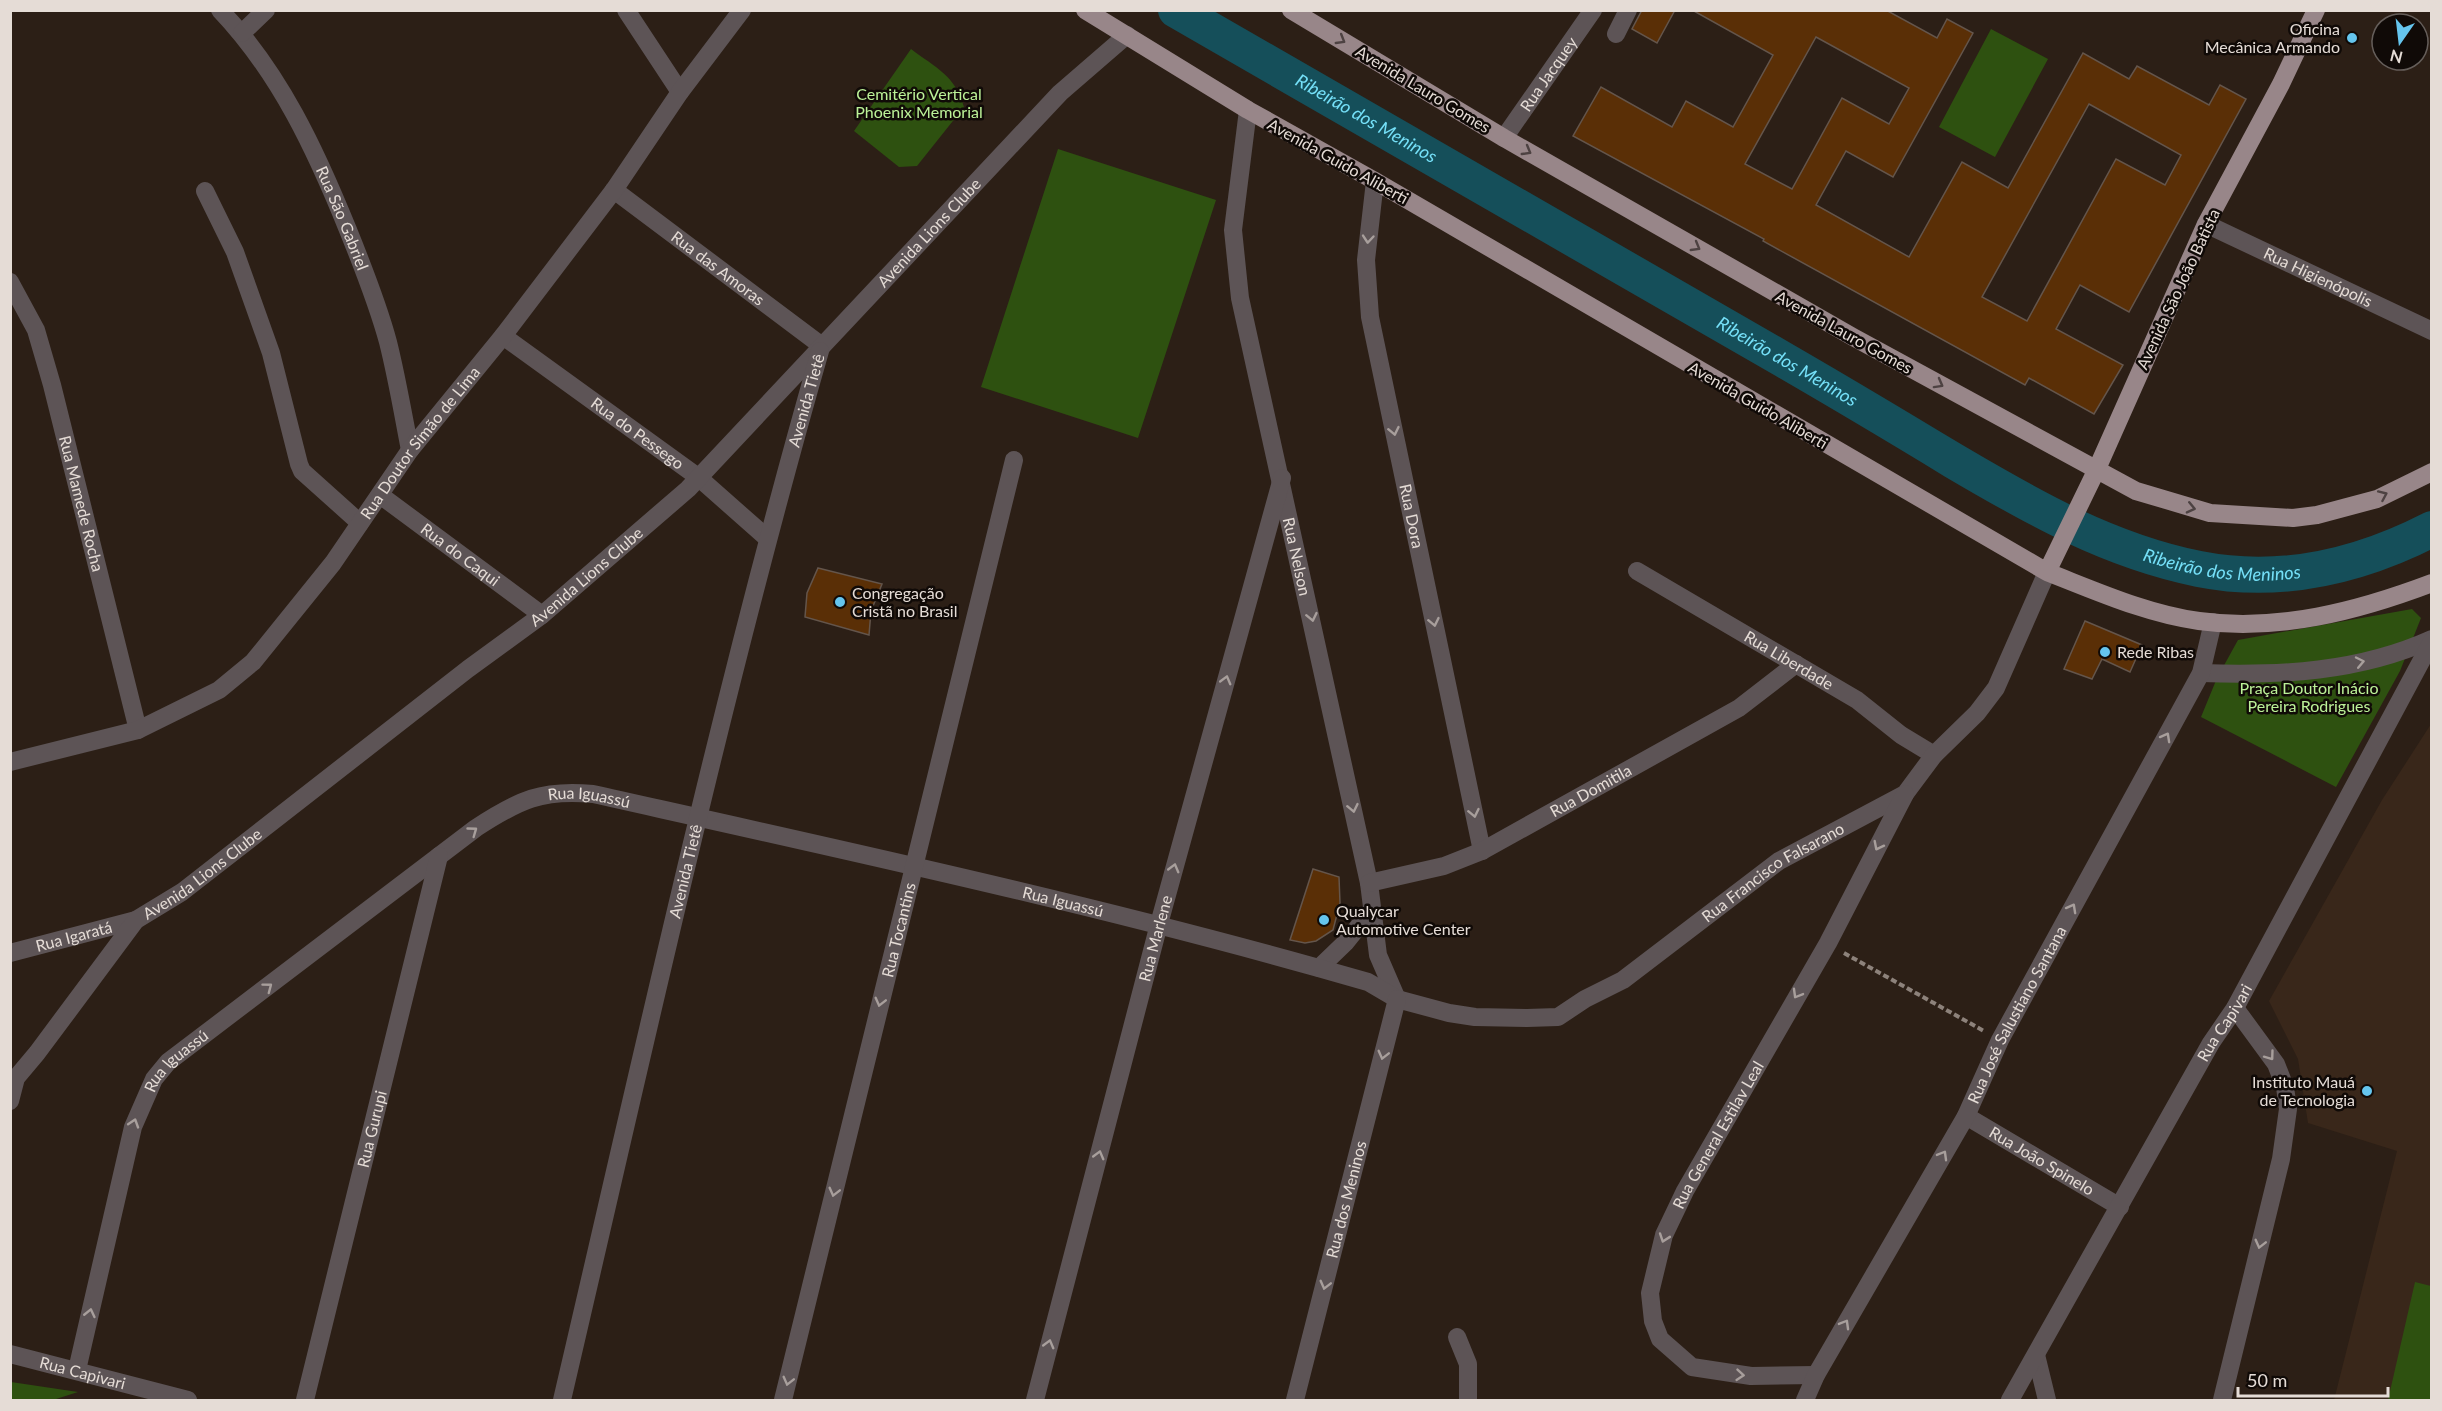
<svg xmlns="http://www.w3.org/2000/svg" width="2442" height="1411" viewBox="0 0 2442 1411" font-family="Lato,sans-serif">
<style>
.built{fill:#39271a}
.green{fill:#2e5110}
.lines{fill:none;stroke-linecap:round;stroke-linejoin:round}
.river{stroke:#154f5a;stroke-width:36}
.building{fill:#5a2f06;stroke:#64554b;stroke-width:1.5;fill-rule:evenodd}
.path{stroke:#8d827b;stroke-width:4;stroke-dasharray:6 3;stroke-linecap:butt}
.minor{stroke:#5d5456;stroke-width:18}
.major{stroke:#988689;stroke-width:18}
.oneway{stroke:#4d4242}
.oneway2{stroke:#a89f9c}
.poi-dot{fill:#65c5ee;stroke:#100a07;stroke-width:2}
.labels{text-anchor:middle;stroke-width:5;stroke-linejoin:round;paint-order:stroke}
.poi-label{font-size:16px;fill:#e5dcd6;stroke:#100a07;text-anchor:start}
.street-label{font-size:16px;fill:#e5dcd6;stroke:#100a07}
.park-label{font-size:16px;fill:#bcf298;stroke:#100a07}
.water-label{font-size:18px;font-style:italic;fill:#75e0f8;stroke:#100a07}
</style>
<rect width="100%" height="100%" fill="#2c1f16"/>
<path class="built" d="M2431 724V1400H2334L2397 1151 2308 1123 2298 1059 2269 1001 2382 800Z"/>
<path class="green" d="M1991 29 2048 59 1995 157 1939 127Z
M911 49C936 68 955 75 964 107L917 166 899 167 854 131Z
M1058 149 1216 200 1138 438 981 387Z
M2412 609 2421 618 2400 671 2336 787 2201 717 2217 678 2238 640Z
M2415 1282 2431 1286V1400H2388Z
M11 1382 78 1392 53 1400H11Z"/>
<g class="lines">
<path class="river" id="s1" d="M1176 10C1379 126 1582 242 1784 360 1841 393 1898 427 1954 461 2032 507 2109 551 2199 569 2280 585 2360 566 2432 529"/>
</g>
<path class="building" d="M1642 10H1675L1657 43 1632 29Z
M1692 10H1886L1937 38 1947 19 1973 33 1893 177 1846 151 1816 205 1909 257 1962 162 2008 188 2083 53 2129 79 2137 66 2209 105 2220 85 2246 99 2129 312 2080 285 2056 329 2123 365 2094 414 2029 378 2025 385 1763 241 1764 239 1573 136 1601 87 1672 127 1686 101 1733 127 1773 55ZM1816 37 1909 88 1889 124 1842 98 1792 189 1745 164ZM2089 104 2181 155 2165 185 2116 159 2027 321 1982 297Z
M818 568 882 584 871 611 869 635 805 617 807 593Z
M2085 621 2142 645 2130 672 2102 659 2092 679 2064 669Z
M1313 869 1339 877 1340 903 1333 930 1316 941 1305 943 1290 940Z"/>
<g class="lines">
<path class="path" d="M1844 953 1984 1031"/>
<g class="minor">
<path id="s2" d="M220 10C280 73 316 151 348 230 363 267 378 305 388 342 397 378 403 414 410 450"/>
<path d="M626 10 680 92"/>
<path d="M242 33 266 10"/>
<path d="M1616 34 1628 10"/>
<path id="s3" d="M1248 110 1233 230 1240 298 1369 883 1378 955 1397 999"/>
<path id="s4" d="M1504 138 1593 10"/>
<path id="s5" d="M1375 181 1366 260 1370 317 1482 851"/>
<path id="s6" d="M614 190 822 346"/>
<path d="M205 191 235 252 271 353 299 464 302 471 360 523"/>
<path id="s7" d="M2206 224 2432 331"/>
<path id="s8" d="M10 282 36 330 52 385 138 730"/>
<path id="s9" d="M503 336 698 477 767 538"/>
<path id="s10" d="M380 495 542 615"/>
<path id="s11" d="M1637 571 1857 700 1901 735 1934 755"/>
<path d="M2201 673C2280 676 2359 672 2432 639"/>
<path id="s12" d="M10 762 138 730 219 690 253 662 333 563 410 450 503 336 614 190 680 92 742 10"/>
<path id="s13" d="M1369 883 1444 866 1482 851 1739 708 1796 664"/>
<path id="s14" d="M10 953 136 920"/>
<path d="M1319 968 1346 942 1370 912"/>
<path id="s15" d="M10 1101 16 1078 37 1053 136 920 182 892 468 669 542 615 688 489 1060 93 1127 35"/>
<path id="s16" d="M1966 1116 2120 1207"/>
<path d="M1457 1337 1468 1364V1400"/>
<path id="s17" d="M10 1354 188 1400"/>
<path d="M2036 1355 2047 1400"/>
<path id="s18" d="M77 1370 133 1127 154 1079 168 1062 476 828C519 800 542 789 593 794 853 852 1112 908 1368 982L1397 999 1449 1013 1475 1017 1527 1018 1558 1017 1585 999 1623 980 1779 861 1905 794 1934 755 1977 713 1996 688 2047 572"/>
<path id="s19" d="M1816 1375 1751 1376 1692 1367 1660 1339 1653 1321 1650 1293 1664 1235 1685 1191 1828 943 1905 794"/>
<path id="s20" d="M305 1400 439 856"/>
<path id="s21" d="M562 1400C644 1049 721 697 820 351"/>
<path id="s22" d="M783 1400 1014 460"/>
<path id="s23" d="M1035 1400 1159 924 1282 478"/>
<path id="s24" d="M1295 1400 1397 999"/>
<path id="s25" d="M1805 1400 1816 1375 1966 1116 2000 1040 2201 673 2213 622"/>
<path id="s26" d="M2010 1400 2211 1043 2235 1008 2432 641"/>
<path d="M2222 1400 2281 1159 2288 1109 2285 1087 2276 1064 2235 1008"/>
</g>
<path class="major" d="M1085 10 1248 110 1375 181 2047 572C2096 591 2147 614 2199 621 2278 632 2358 611 2432 583
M1291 10 1504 138 1853 337 2136 491 2210 513 2293 518 2317 515 2377 499 2432 472
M2047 572 2096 471 2206 224 2281 84 2316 10"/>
</g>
<defs><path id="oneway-chevron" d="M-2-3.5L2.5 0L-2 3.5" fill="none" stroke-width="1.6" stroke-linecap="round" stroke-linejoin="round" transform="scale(1.5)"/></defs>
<g class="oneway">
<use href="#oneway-chevron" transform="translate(1341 40) rotate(31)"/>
<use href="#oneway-chevron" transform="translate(1527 151) rotate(30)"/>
<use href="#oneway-chevron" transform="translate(1696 247) rotate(30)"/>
<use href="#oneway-chevron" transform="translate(1939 384) rotate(29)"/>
<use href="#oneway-chevron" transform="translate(2383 495) rotate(-24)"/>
<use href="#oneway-chevron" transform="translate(2191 508) rotate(13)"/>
</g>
<g class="oneway2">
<use href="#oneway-chevron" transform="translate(1368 239) rotate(95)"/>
<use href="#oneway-chevron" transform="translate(1394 431) rotate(78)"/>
<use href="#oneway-chevron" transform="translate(1312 617) rotate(78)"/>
<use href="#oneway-chevron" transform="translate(1434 622) rotate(78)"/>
<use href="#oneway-chevron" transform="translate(2360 662) rotate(-12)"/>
<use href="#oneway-chevron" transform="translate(1226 680) rotate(-75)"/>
<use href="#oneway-chevron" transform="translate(2166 737) rotate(-61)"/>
<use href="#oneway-chevron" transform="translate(1353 808) rotate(78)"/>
<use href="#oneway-chevron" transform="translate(1474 813) rotate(78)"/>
<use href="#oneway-chevron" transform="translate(473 831) rotate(-36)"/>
<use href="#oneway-chevron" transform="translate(1878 846) rotate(117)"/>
<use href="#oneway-chevron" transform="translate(1174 868) rotate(-75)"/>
<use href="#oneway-chevron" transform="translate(2072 908) rotate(-61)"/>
<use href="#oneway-chevron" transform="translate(268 987) rotate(-37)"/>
<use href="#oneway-chevron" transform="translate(1797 994) rotate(120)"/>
<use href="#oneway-chevron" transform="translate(880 1002) rotate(104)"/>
<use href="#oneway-chevron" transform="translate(1383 1055) rotate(104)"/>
<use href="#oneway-chevron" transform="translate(2270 1056) rotate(54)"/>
<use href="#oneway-chevron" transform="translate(134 1123) rotate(-72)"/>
<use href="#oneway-chevron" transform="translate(1099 1155) rotate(-75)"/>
<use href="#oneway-chevron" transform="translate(1943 1155) rotate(-60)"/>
<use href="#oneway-chevron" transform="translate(834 1192) rotate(104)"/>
<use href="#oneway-chevron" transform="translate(1664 1238) rotate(109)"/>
<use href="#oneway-chevron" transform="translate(2260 1244) rotate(104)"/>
<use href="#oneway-chevron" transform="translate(1325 1285) rotate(104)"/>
<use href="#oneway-chevron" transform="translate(90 1313) rotate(-77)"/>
<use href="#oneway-chevron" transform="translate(1845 1324) rotate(-60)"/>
<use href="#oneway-chevron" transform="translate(1049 1344) rotate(-75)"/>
<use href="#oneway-chevron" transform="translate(1740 1375) rotate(5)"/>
<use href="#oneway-chevron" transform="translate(788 1381) rotate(104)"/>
</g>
<g class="poi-dot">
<circle cx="2352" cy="38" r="6"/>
<circle cx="840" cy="602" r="6"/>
<circle cx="2105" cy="652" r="6"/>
<circle cx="1324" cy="920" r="6"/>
<circle cx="2367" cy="1091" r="6"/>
</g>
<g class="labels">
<g class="poi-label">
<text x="2340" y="35" text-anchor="end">Oficina<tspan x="2340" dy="18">Mecânica Armando</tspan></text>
<text x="852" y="599">Congregação<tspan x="852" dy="18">Cristã no Brasil</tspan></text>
<text x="2117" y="658">Rede Ribas</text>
<text x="1336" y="917">Qualycar<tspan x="1336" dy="18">Automotive Center</tspan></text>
<text x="2355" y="1088" text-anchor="end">Instituto Mauá<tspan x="2355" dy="18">de Tecnologia</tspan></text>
</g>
<g class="street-label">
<text dy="6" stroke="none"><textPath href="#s4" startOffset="78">Rua Jacquey</textPath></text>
<text transform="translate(1423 89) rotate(31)" y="6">Avenida Lauro Gomes</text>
<text transform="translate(1338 161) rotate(29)" y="6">Avenida Guido Aliberti</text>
<text dy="6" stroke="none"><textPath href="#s2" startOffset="243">Rua São Gabriel</textPath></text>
<text dy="6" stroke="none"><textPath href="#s15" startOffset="1275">Avenida Lions Clube</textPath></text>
<text dy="6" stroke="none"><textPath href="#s6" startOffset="130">Rua das Amoras</textPath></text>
<text dy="6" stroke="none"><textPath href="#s7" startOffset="124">Rua Higienópolis</textPath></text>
<text transform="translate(2178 289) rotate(-65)" y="6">Avenida São João Batista</text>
<text transform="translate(1844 332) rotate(29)" y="6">Avenida Lauro Gomes</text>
<text dy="6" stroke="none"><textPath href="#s21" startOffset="1029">Avenida Tietê</textPath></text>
<text transform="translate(1758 405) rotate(30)" y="6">Avenida Guido Aliberti</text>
<text dy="6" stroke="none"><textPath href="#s9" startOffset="166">Rua do Pessego</textPath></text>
<text dy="6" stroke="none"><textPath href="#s12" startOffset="542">Rua Doutor Simão de Lima</textPath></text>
<text dy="6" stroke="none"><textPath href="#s8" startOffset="234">Rua Mamede Rocha</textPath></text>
<text dy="6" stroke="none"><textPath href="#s5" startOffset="340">Rua Dora</textPath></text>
<text dy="6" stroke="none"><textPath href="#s10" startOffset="100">Rua do Caqui</textPath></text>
<text dy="6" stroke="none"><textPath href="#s3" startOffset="454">Rua Nelson</textPath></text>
<text dy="6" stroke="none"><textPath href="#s15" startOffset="789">Avenida Lions Clube</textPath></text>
<text dy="6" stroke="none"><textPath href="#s11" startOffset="176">Rua Liberdade</textPath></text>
<text dy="6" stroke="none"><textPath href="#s13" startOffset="242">Rua Domitila</textPath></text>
<text dy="6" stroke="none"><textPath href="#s18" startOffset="832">Rua Iguassú</textPath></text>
<text dy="6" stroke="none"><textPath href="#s21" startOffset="543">Avenida Tietê</textPath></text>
<text dy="6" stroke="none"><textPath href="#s15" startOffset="303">Avenida Lions Clube</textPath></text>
<text dy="6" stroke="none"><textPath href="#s18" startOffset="2090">Rua Francisco Falsarano</textPath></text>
<text dy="6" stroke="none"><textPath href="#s18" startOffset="1318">Rua Iguassú</textPath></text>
<text dy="6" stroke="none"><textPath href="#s22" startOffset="484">Rua Tocantins</textPath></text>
<text dy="6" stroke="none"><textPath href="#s14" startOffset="66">Rua Igaratá</textPath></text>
<text dy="6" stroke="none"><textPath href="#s23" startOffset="477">Rua Marlene</textPath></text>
<text dy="6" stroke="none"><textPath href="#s25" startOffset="440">Rua José Salustiano Santana</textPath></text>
<text dy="6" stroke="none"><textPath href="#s26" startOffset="434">Rua Capivari</textPath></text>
<text dy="6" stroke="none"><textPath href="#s18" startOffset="330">Rua Iguassú</textPath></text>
<text dy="6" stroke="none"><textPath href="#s20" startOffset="279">Rua Gurupi</textPath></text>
<text dy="6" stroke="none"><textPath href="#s19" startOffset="388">Rua General Estilav Leal</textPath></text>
<text dy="6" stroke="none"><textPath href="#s16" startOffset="88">Rua João Spinelo</textPath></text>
<text dy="6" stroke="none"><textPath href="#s24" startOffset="207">Rua dos Meninos</textPath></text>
<text dy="6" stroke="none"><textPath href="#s17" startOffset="75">Rua Capivari</textPath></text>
</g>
<g class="park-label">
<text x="919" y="100">Cemitério Vertical<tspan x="919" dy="18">Phoenix Memorial</tspan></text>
<text x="2309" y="694">Praça Doutor Inácio<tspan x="2309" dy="18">Pereira Rodrigues</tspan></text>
</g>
<g class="water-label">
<text dy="6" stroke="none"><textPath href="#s1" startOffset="219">Ribeirão dos Meninos</textPath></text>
<text dy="6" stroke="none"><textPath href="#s1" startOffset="705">Ribeirão dos Meninos</textPath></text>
<text dy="6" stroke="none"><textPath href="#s1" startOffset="1191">Ribeirão dos Meninos</textPath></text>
</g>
</g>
<rect width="2442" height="1411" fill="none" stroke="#e5dcd6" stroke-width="24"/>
<g transform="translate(2400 42) rotate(194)"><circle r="28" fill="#100a07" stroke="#655e5a" stroke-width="1.5"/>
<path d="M0-4.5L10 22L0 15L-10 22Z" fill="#65c5ee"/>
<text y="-9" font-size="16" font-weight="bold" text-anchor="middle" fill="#e5dcd6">N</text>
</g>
<path d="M2238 1387v9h150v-9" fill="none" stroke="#e5dcd6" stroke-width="3"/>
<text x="2247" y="1387" font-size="18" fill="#e5dcd6" stroke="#100a07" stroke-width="4.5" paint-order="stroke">50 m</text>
</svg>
